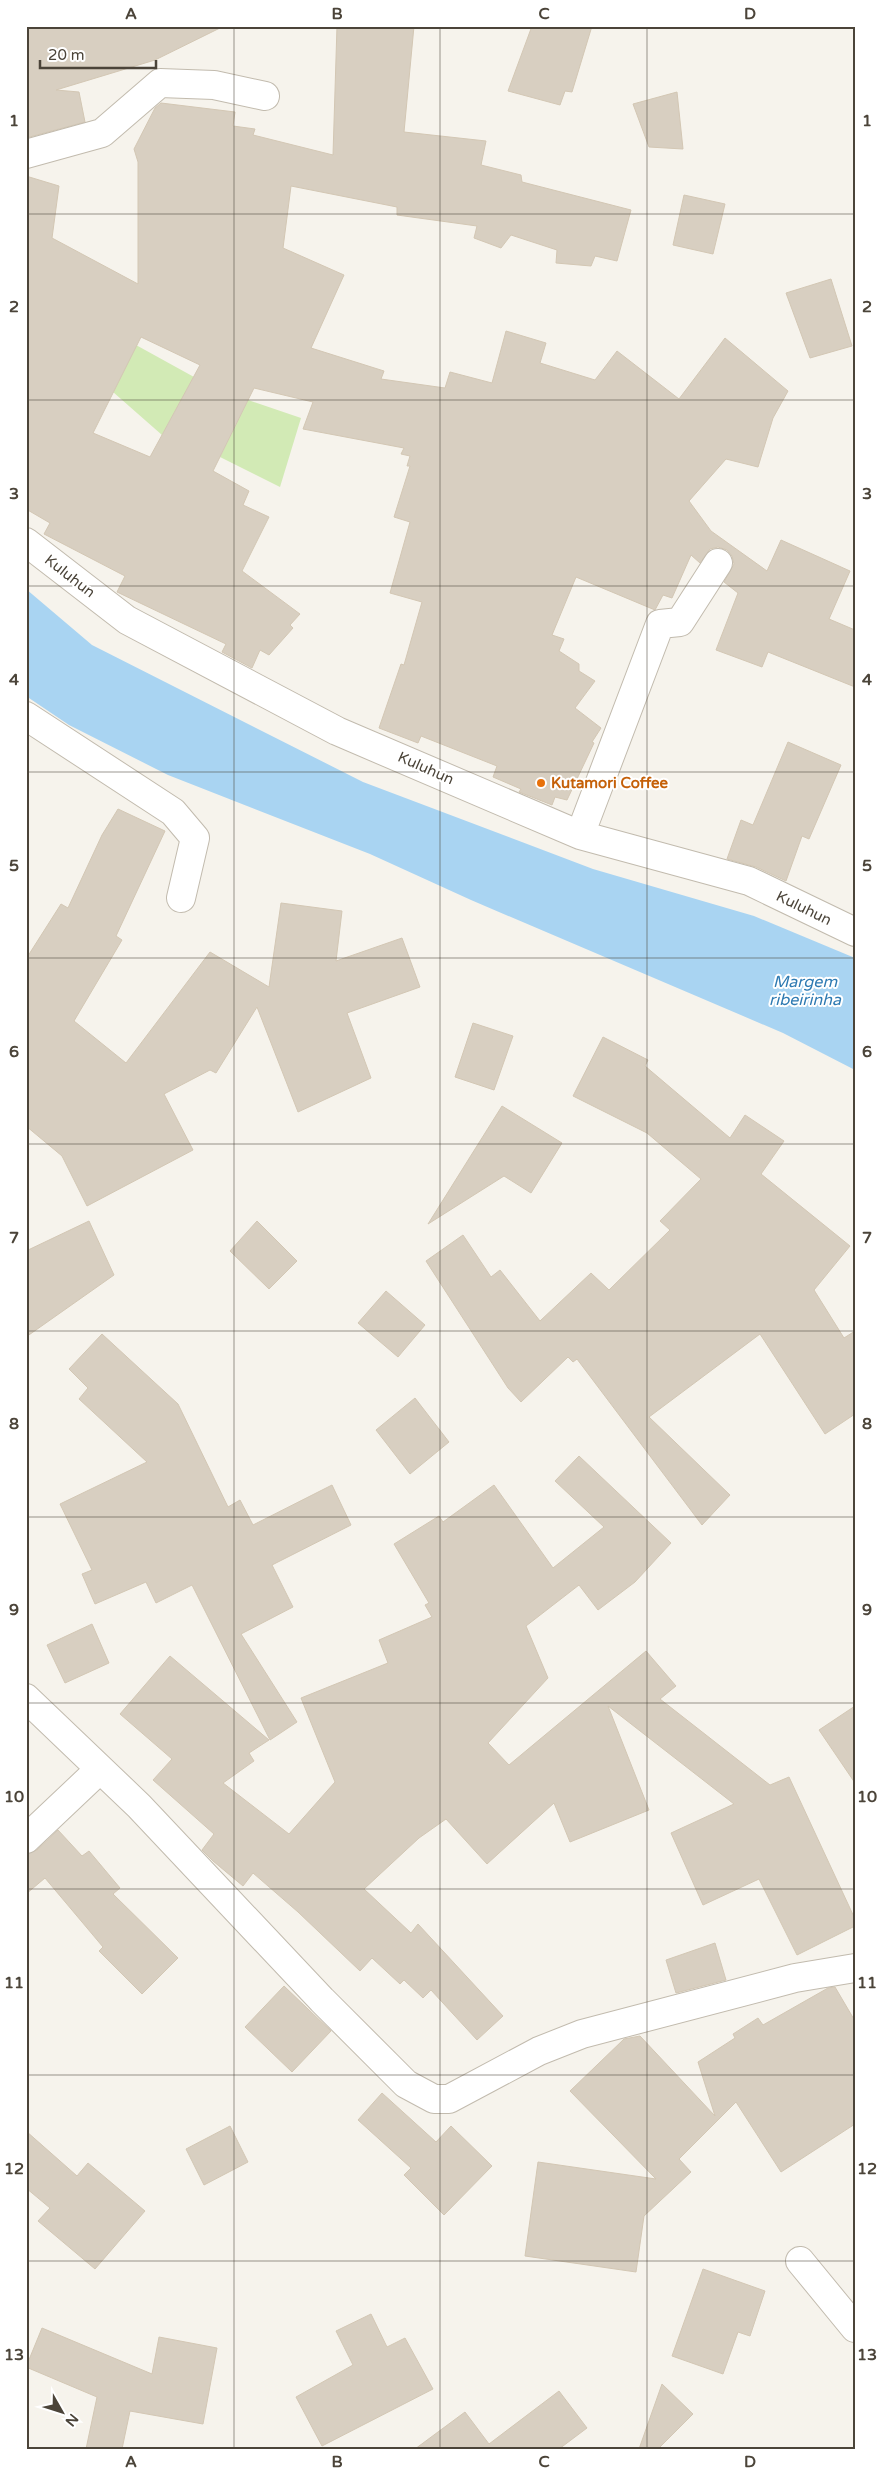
<svg xmlns="http://www.w3.org/2000/svg" width="881" height="2475" viewBox="0 0 881 2475" font-family="'Varela Round',sans-serif">
<style>
.green{fill:#d2eab5}
.water{fill:#a9d4f2}
.building{fill:#d8cfc1;stroke:#d3c7b4;fill-rule:evenodd}
.lines{fill:none;stroke-linecap:round;stroke-linejoin:round}
.minor-casing{stroke:#c2bbae;stroke-width:30}
.minor{stroke:#fff;stroke-width:28}
.grid{fill:none;stroke:#4b4439;stroke-width:1;stroke-opacity:0.55}
.food-dot{fill:#e8710a;stroke:#fff;stroke-width:2}
.labels{text-anchor:middle;stroke-width:4;stroke-linejoin:round;paint-order:stroke}
.street-label{font-size:15px;fill:#4b4439;stroke:#fff}
.food-label{font-size:15px;font-weight:bold;fill:#c56008;stroke:#fff;text-anchor:start}
.water-label{font-size:16px;font-style:italic;fill:#2e7ab2;stroke:#fff}
.neatline{fill:none;stroke:#4b4439;stroke-width:2}
.grid-label{font-size:16px;text-anchor:middle;font-weight:bold;fill:#4b4439}
</style>
<rect width="100%" height="100%" fill="#f6f3ec"/>
<path class="green" d="M136 345 194 377 162 435 113 392Z
M248 400 301 418 280 487 220 457Z"/>
<path class="water" d="M26 589 92 645 363 782 593 869 754 916 855 958V1070L783 1033 471 900 370 854 168 775 69 725 26 696Z"/>
<path class="building" d="M26 26H224L155 60 56 90 79 92 85 122 26 138Z
M337 26H414L404 132 486 141 481 165 521 175 522 182 631 210 617 261 595 256 591 266 556 263 557 250 511 235 501 248 474 238 477 226 397 215V207L291 186 283 248 344 275 311 348 384 371 381 379 445 388 450 372 492 383 506 331 546 343 540 363 595 380 617 351 679 399 725 338 788 391 773 418 758 467 726 459 689 501 711 531 767 571 781 540 850 571 829 619 855 630V687L768 652 762 667 716 650 738 593 724 582 734 564 732 556 727 550 718 547 710 549 700 563 691 555 672 598 663 595 655 610 576 577 552 635 564 639 559 651 579 664V671L595 681 575 708 601 728 592 742 594 743 567 800 555 797 552 805 519 792 521 789 493 777 497 766 421 736 418 743 379 728 401 664 404 665 422 602 390 593 410 522 394 517 410 466H407L410 456 401 454 404 448 303 429 313 402 254 388 213 471 249 491 243 505 269 517 242 571 300 614 290 625 293 628 269 655 260 650 252 668 222 652 226 644 117 592 125 576 44 534 50 523 26 509V176L59 186 52 238 138 284V162L134 149 155 108 161 103 235 112 233 126 255 129 253 135 333 155ZM141 337 200 365 150 457 93 433Z
M532 26H592L572 92 565 91 560 105 508 91Z
M677 92 683 149 649 147 633 104Z
M684 195 725 204 713 254 673 245Z
M831 279 852 346 810 358 786 293Z
M788 742 841 765 809 839 802 836 786 881 756 867 727 859 741 820 753 825Z
M118 809 165 831 116 936 122 940 74 1021 126 1063 210 952 269 987 281 903 342 911 336 961 402 938 420 987 347 1013 371 1078 298 1112 257 1007 216 1073 210 1070 164 1094 193 1150 87 1206 62 1156 26 1126V959L61 904 68 908 102 835Z
M473 1023 513 1036 494 1090 455 1077Z
M603 1037 648 1060 645 1066 730 1138 745 1115 784 1141 761 1174 850 1246 814 1290 844 1338 855 1331V1414L825 1434 760 1334 649 1417 730 1495 702 1525 577 1359 573 1362 568 1357 521 1402 508 1388 426 1261 463 1235 491 1277 500 1270 540 1321 591 1273 609 1290 670 1230 660 1221 701 1179 647 1133 573 1096Z
M502 1106 562 1143 531 1193 504 1176 428 1224Z
M89 1221 114 1275 26 1337V1251Z
M257 1221 297 1261 269 1289 230 1251Z
M386 1291 425 1325 398 1357 358 1323Z
M102 1334 178 1404 228 1507 240 1500 253 1525 332 1485 351 1525 272 1565 293 1607 241 1634 297 1722 270 1740 192 1585 156 1603 146 1582 95 1604 82 1574 92 1570 60 1504 147 1462 79 1399 88 1388 69 1369Z
M415 1398 449 1442 410 1474 376 1430Z
M579 1456 671 1543 635 1582 598 1610 579 1585 526 1626 548 1678 488 1743 509 1765 646 1651 676 1686 660 1699 770 1785 789 1777 855 1919V1926L797 1955 759 1879 703 1905 671 1833 734 1804 608 1706 649 1810 570 1842 554 1803 487 1864 446 1819 419 1838 364 1889 411 1933 418 1924 503 2016 477 2040 431 1990 423 1998 404 1980 400 1984 372 1958 360 1971 298 1912 253 1873 243 1886 213 1861 202 1850 214 1834 153 1780 172 1759 120 1714 170 1656 269 1740 249 1753 254 1761 223 1783 289 1834 335 1782 301 1698 388 1663 379 1640 432 1617 425 1605 429 1603 394 1544 439 1516 443 1522 494 1485 553 1568 604 1527 555 1481Z
M92 1624 109 1663 65 1683 47 1645Z
M855 1706V1783L819 1730Z
M58 1830 82 1856 89 1851 120 1888 113 1894 178 1958 142 1994 99 1951 103 1947 45 1878 26 1894V1854L37 1850Z
M715 1943 726 1980 676 1993 666 1960Z
M284 1986 331 2031 292 2072 245 2027Z
M835 1987 855 2021V2124L781 2172 736 2102 679 2159 691 2172 644 2216 636 2272 525 2256 538 2162 656 2179 570 2091 624 2039 640 2036 715 2116 698 2062 735 2038 733 2034 758 2018 763 2025 828 1988Z
M382 2093 436 2142 451 2126 492 2166 444 2215 404 2175 411 2168 358 2120Z
M230 2126 248 2162 204 2185 186 2149Z
M26 2131 77 2176 88 2163 145 2211 95 2269 38 2221 50 2208 26 2188Z
M703 2269 765 2291 750 2336 738 2332 723 2374 672 2356Z
M371 2314 387 2347 405 2338 433 2389 322 2446 296 2397 353 2365 336 2331Z
M42 2328 152 2374 159 2337 217 2348 203 2424 130 2411 122 2449H86L97 2397 26 2367Z
M662 2384 693 2414 658 2449H639Z
M559 2391 587 2428 559 2449H415L465 2412 489 2444Z"/>
<g class="lines">
<defs>
<path id="minor" d="M26 154 102 133 160 83 214 85 265 96
M26 542 127 620 337 731 580 835 749 881 855 932
M26 716 173 812 195 838 181 898
M580 835 660 624 680 622 718 563
M26 1698 139 1806 322 2000 406 2084 434 2099H449L539 2051 582 2034 795 1978 855 1968
M26 1839 100 1769
M800 2261 855 2328"/>
</defs>
<use href="#minor" class="minor-casing"/>
<use href="#minor" class="minor"/>
</g>
<path class="grid" d="M234 26V2449M440 26V2449M647 26V2449M26 214H855M26 400H855M26 586H855M26 772H855M26 958H855M26 1144H855M26 1331H855M26 1517H855M26 1703H855M26 1889H855M26 2075H855M26 2261H855"/>
<circle class="food-dot" cx="541" cy="783" r="5"/>
<g class="labels">
<g class="street-label">
<text transform="translate(70 576) rotate(38)" y="5">Kuluhun</text>
<text transform="translate(426 768) rotate(24)" y="5">Kuluhun</text>
<text transform="translate(804 908) rotate(26)" y="5">Kuluhun</text>
</g>
<g class="food-label">
<text x="551" y="788">Kutamori Coffee</text>
</g>
<g class="water-label">
<text x="805" y="987">Margem<tspan x="805" dy="18">ribeirinha</tspan></text>
</g>
</g>
<rect width="881" height="2475" fill="none" stroke="#ffffff" stroke-width="55"/>
<g transform="translate(62 2412) rotate(129)" stroke="#ffffff" stroke-width="4" paint-order="stroke">
<path d="M0-4L9 19L0 12L-9 19Z" fill="#4b4439"/>
<text y="-8" font-size="14" font-weight="bold" text-anchor="middle" fill="#4b4439">N</text>
</g>
<path d="M40 60v8h116v-8" fill="none" stroke="#4b4439" stroke-width="2.5"/>
<text x="48" y="60" font-size="15" fill="#4b4439" stroke="#ffffff" stroke-width="4" paint-order="stroke">20 m</text>
<rect x="28" y="28" width="826" height="2420" class="neatline"/>
<g class="grid-label">
<text x="131" y="19">A</text>
<text x="337" y="19">B</text>
<text x="544" y="19">C</text>
<text x="750" y="19">D</text>
<text x="14" y="126">1</text>
<text x="867" y="126">1</text>
<text x="14" y="312">2</text>
<text x="867" y="312">2</text>
<text x="14" y="499">3</text>
<text x="867" y="499">3</text>
<text x="14" y="685">4</text>
<text x="867" y="685">4</text>
<text x="14" y="871">5</text>
<text x="867" y="871">5</text>
<text x="14" y="1057">6</text>
<text x="867" y="1057">6</text>
<text x="14" y="1243">7</text>
<text x="867" y="1243">7</text>
<text x="14" y="1429">8</text>
<text x="867" y="1429">8</text>
<text x="14" y="1615">9</text>
<text x="867" y="1615">9</text>
<text x="14" y="1802">10</text>
<text x="867" y="1802">10</text>
<text x="14" y="1988">11</text>
<text x="867" y="1988">11</text>
<text x="14" y="2174">12</text>
<text x="867" y="2174">12</text>
<text x="14" y="2360">13</text>
<text x="867" y="2360">13</text>
<text x="131" y="2467">A</text>
<text x="337" y="2467">B</text>
<text x="544" y="2467">C</text>
<text x="750" y="2467">D</text>
</g>
</svg>
